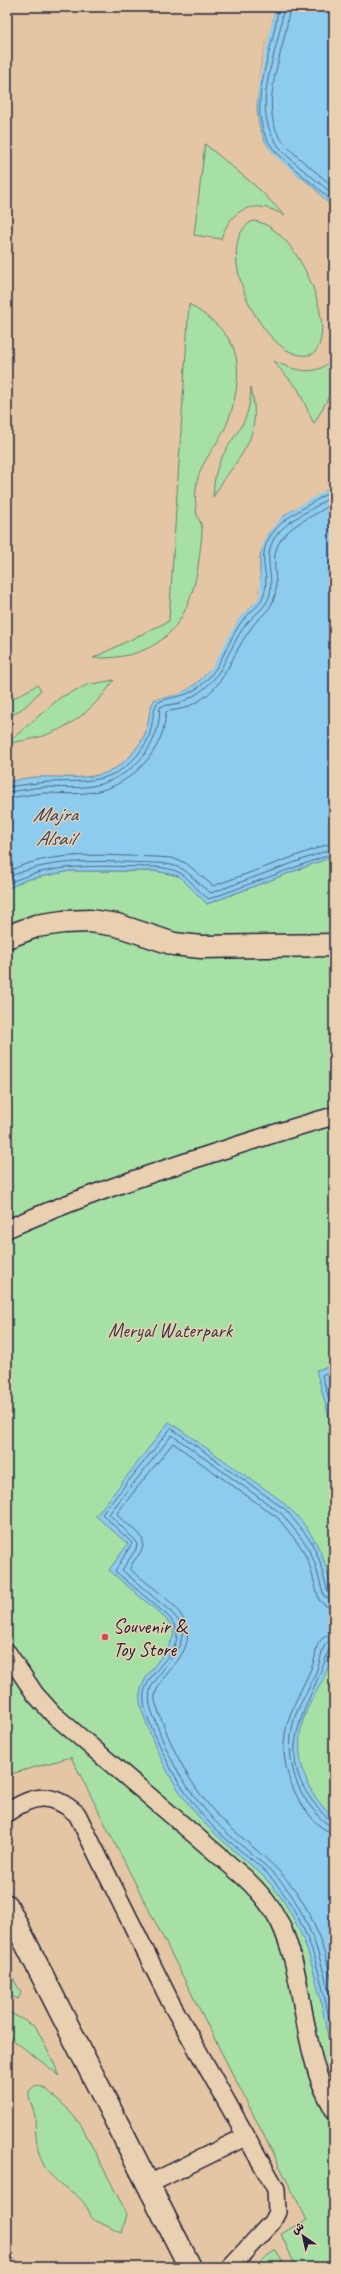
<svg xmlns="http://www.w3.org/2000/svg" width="341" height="2274" viewBox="0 0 341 2274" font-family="Caveat,'Playpen Sans Arabic',sans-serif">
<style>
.green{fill:#a7e0a5;stroke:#648170}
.water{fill:#8dccee;stroke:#6288a6}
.pier{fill:#e4c6a5}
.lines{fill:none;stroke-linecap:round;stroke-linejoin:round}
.shore{stroke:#4d6683;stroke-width:1}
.service-casing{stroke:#22223b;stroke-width:20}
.minor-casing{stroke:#22223b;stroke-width:25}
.service{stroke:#e9d0b1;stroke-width:17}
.minor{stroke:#e9d0b1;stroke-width:22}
.poi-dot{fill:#d1495b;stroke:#e9d0b1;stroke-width:1.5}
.labels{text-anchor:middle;stroke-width:3;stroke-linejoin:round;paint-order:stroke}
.park-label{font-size:20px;fill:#363e4b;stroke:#e9d0b1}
.poi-label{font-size:20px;fill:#22223b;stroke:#e9d0b1;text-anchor:start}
.water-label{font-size:21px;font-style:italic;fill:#37445f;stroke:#e9d0b1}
</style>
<rect width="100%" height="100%" fill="#e4c6a5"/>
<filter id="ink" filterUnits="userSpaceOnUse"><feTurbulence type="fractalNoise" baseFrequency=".025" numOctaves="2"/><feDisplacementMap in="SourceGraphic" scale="8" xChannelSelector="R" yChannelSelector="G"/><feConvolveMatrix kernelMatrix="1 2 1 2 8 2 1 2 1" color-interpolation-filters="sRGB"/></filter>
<g filter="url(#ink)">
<path class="green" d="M205 144 259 189 285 216C256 198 231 207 221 239L194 235Z
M253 221C296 224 341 330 313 354 266 370 207 242 253 221Z
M189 304C204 314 222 326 231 343 245 368 234 413 221 436 212 451 200 465 197 482 195 493 195 504 197 515 199 520 202 524 202 529 202 539 200 550 199 559 191 624 161 660 93 658L169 621Z
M334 355V387L314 424 298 389 273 361C295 370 319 380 334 355Z
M251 387C264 443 237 455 213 497 214 488 214 478 217 469 229 434 250 431 251 387Z
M114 680C86 720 56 738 7 743L61 697 87 685Z
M37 685 41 690 27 705 7 719V702Z
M334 856V2267H296L281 2234 307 2220 71 1757 7 1775V889L24 880 70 871H156L179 876 207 904Z
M7 1967 21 1993 18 1999 7 1994Z
M7 2011 36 2027 60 2076 7 2035Z
M36 2085 45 2088 66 2107 81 2125 127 2214 122 2233 92 2219C86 2201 78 2196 63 2186 37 2167 36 2146 35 2117 34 2108 28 2100 29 2091Z
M276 2250 285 2267H256L264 2258Z"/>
<path class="water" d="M275 7H334V209C327 202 320 194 313 187 300 176 284 167 273 154 241 114 265 52 275 7Z
M334 483V856L207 904 179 876 156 871H70L25 880 7 889V783C57 764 105 801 142 740 150 727 147 712 154 700 162 696 172 697 180 693 216 677 217 649 237 621 244 611 255 607 258 596 263 574 255 554 267 534 282 510 313 500 334 483Z
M334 1366V1435L316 1370Z
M169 1422C194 1439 219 1457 243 1474 264 1488 286 1502 302 1522 333 1559 341 1619 329 1665 323 1684 310 1699 304 1717 292 1755 305 1793 334 1818V2065C321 2009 316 1951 284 1902 268 1876 244 1860 222 1840 187 1810 162 1768 147 1725 145 1718 141 1710 140 1702 137 1675 168 1658 174 1633L172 1626 165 1618 109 1570 128 1544 96 1516Z"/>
<path class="pier" d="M273 7H275L258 90 256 107 258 125 264 141 274 155 313 188 334 211 272 156 262 142 256 125 254 107 256 90Z
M334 481 322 493 285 514 267 534 258 559 261 592 257 601 238 620 212 668 191 687 179 694 154 699 151 705 153 698 178 692 190 686 210 667 236 618 255 600 259 591 256 559 265 533 284 512 320 491Z"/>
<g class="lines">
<path class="shore" d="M278 7C275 53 239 113 277 153 295 171 316 185 334 203
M283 7C281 53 246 106 280 148 295 166 317 179 334 196
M289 7C288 49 252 110 286 145 300 161 319 173 334 188
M7 787C21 785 35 783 49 782 92 781 122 784 147 741 154 727 151 713 157 703 167 697 180 698 191 692 219 677 224 648 240 624 247 613 260 608 264 594 271 573 255 559 271 535 286 513 314 505 334 488
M7 792C19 791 31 788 43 787 60 787 76 789 92 786 123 781 152 756 158 725 160 719 159 713 160 707 168 704 177 705 184 701 224 682 222 659 244 627 252 615 266 610 270 594 274 573 262 558 275 537 289 517 315 510 334 494
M7 798C19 797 31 794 44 793 60 793 77 795 93 792 126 787 156 759 164 727 165 722 165 717 166 712 172 710 178 710 184 708 225 693 227 662 249 631 257 617 272 612 275 595 279 576 269 559 280 541 292 522 317 516 334 502
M7 872C51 849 109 856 157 857L171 858 186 863 213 886 334 842
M7 878C52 856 107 862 156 863 191 865 187 877 211 893L334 848
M7 884C52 861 107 867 156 867 191 870 186 883 209 899L334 853
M334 1370 322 1375 334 1418
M334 1596 328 1593 319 1559 311 1541 286 1510 171 1428 102 1514 132 1543 115 1571 168 1616C196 1647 150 1664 144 1693 142 1707 151 1727 157 1739 172 1776 195 1812 225 1838 241 1852 259 1863 273 1880 313 1926 324 1989 334 2048
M334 1601 324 1596 314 1561 306 1544 282 1514 172 1435 109 1514 137 1542 136 1549 122 1570 171 1612 179 1621 183 1631 180 1645 151 1687C146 1702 153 1714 158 1728 172 1768 196 1804 227 1833 250 1854 275 1870 292 1896 315 1932 325 1974 334 2015
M334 1607 326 1606 319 1600 309 1563 301 1547 278 1518 173 1443 117 1513C121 1524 140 1528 143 1541 145 1553 132 1559 130 1569 155 1592 207 1617 180 1657 172 1669 159 1681 155 1695V1701C171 1749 193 1795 232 1829 255 1849 277 1866 295 1890 316 1919 325 1954 334 1988
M334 1635C329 1635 324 1636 320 1641 315 1647 316 1657 313 1664 301 1693 283 1718 284 1751 285 1773 294 1795 308 1813 314 1821 323 1832 334 1832
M334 1641 328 1642 324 1646C320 1658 318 1670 312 1681 308 1692 300 1703 296 1714 285 1745 290 1781 311 1807 317 1814 324 1825 334 1826
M334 1646 329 1649C313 1702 270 1748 314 1803 319 1809 326 1820 334 1821"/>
<defs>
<path id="service" d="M7 1229C67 1202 129 1181 192 1160 239 1145 286 1129 334 1116
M7 1652 35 1694 53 1714 244 1877C258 1890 271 1905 280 1923 301 1968 301 2018 315 2065 319 2081 326 2096 334 2110
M7 1813C33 1794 52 1792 77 1814L172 2005 276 2189 277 2212 272 2222 230 2267
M147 2185 245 2137"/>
<path id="minor" d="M7 937 36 926 63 922 90 921 117 925 174 944 201 947 334 945
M7 1906 190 2267"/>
</defs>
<use href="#service" class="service-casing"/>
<use href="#minor" class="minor-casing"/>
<use href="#service" class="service"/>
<use href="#minor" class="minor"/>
</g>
</g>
<circle class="poi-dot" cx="105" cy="1637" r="4"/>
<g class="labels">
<g class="park-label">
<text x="170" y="1337">Meryal Waterpark</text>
</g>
<g class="poi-label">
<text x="113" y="1633">Souvenir &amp;<tspan x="113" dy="23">Toy Store</tspan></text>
</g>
<g class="water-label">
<text x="55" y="821">Majra<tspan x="55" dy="24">Alsail</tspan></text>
</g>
</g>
<rect width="341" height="2274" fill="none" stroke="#e9d0b1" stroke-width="24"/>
<rect x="12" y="12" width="317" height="2250" fill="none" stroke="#22223b" stroke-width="1.5" filter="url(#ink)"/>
<g transform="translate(303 2236) rotate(326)" stroke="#e9d0b1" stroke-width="3" paint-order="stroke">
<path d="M0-3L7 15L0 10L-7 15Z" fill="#22223b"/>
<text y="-6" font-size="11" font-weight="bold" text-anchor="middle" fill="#22223b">ش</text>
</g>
</svg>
